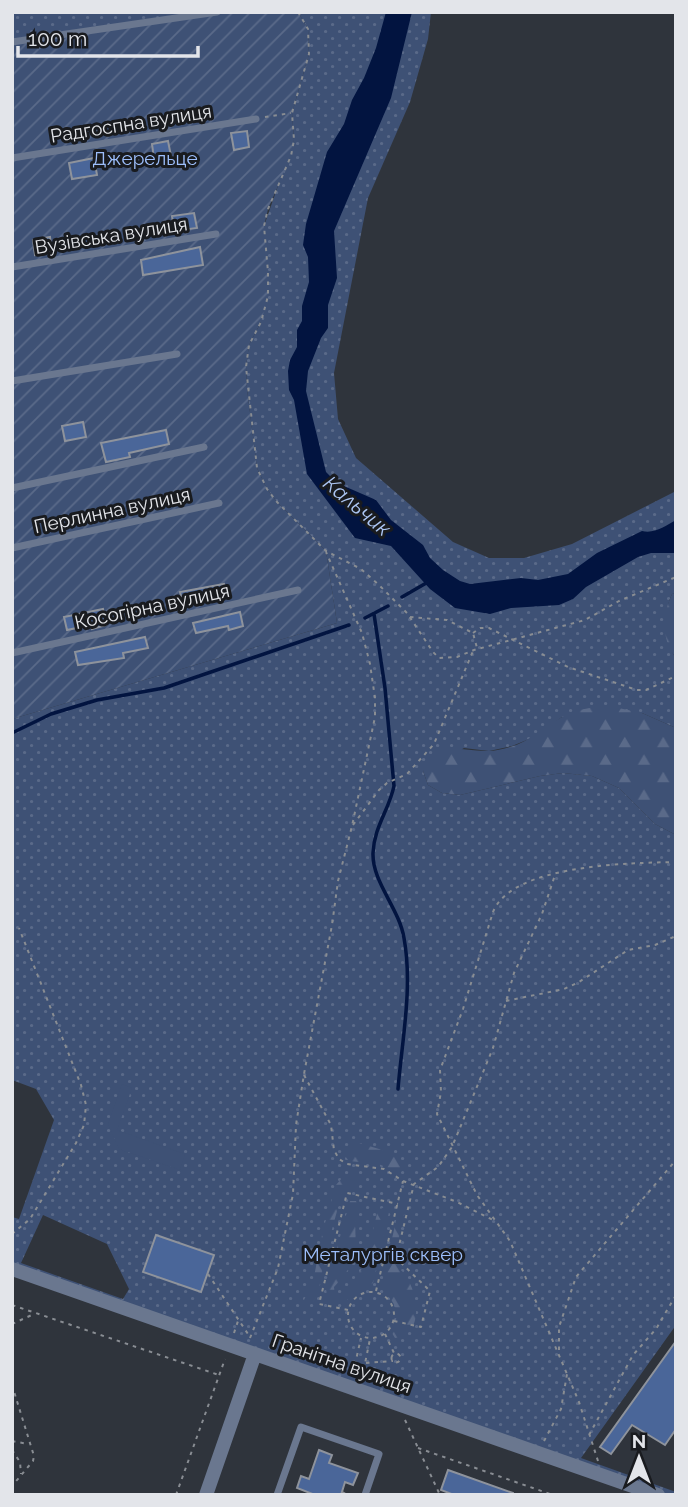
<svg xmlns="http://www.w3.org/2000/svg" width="688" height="1507" viewBox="0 0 688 1507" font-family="Raleway,sans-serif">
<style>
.grass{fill:url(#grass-dots);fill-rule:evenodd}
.forest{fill:url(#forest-firs)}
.garden{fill:url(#garden-furrows)}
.pitch{fill:#3e5175}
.water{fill:#021440}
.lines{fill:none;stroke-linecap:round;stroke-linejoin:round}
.stream{stroke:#021440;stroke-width:3.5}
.building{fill:#4a6699;stroke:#8e939c;stroke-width:2}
.path{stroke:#898d93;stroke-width:2;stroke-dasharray:3.5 5;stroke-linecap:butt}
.lane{stroke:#6a778f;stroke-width:7}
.street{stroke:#6a778f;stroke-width:14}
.labels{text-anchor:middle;stroke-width:6;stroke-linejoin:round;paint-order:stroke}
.street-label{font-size:19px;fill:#e3e5ea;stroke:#191b1f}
.park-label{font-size:19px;fill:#9dbffc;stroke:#191b1f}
.water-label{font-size:21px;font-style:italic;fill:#acc6f4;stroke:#191b1f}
</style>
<defs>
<pattern id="grass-dots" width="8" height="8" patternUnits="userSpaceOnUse" patternTransform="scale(1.75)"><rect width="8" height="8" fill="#3e5175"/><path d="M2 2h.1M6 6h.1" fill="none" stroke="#5a6a89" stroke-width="1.8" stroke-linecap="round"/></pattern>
<pattern id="forest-firs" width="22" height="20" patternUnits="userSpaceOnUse" patternTransform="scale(1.75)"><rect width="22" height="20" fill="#3e5175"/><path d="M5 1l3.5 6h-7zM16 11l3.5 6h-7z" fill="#5a6a89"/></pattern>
<pattern id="garden-furrows" width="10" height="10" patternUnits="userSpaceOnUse" patternTransform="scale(1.75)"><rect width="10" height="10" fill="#3e5175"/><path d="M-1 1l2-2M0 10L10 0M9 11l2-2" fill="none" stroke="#5a6a89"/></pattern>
</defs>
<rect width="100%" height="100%" fill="#2f343c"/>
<path class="grass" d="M12 12H217L12 42Z
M298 12H431L428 39 410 102 368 198 334 373 338 419 356 458 453 542 489 558H524L572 544 676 491V593L672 594C662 615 668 632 673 654L676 658V728L642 713 562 717 534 737 512 746 489 751 464 748 423 771 428 785 442 793 460 795 540 776 563 773 592 776 619 788 655 824 676 835V1325L581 1458 676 1492V1495H658L12 1269V1217L19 1219 54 1120 36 1089 12 1080V719L337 623 326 551 277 502 267 489 257 468 247 389 246 367 249 345 261 322 264 226 294 140 292 113 309 54 308 29ZM43 1215 107 1244 129 1289 123 1299 21 1263Z"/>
<path class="forest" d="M676 593V658C661 639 662 615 672 594Z
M609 706 642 713 676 728V835L655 824 619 788 592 776 563 773 540 776 460 795 442 793 428 785 423 771C438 737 460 752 488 751 495 751 503 749 510 747 531 741 543 727 562 717 576 709 593 707 609 706Z
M359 1143 389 1152 403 1164 404 1170 398 1173 379 1164 349 1161 345 1156C345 1147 351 1143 359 1143Z
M351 1176 358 1179 359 1184 354 1188 345 1189 342 1193 326 1251 318 1294 313 1302 307 1303 304 1300 313 1282 323 1230 336 1185 342 1178Z
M407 1190 408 1196 394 1260C397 1267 403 1271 407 1278 418 1295 424 1335 395 1338L392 1333C406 1299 383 1303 383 1279L402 1194Z
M350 1201H356L358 1207C349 1247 369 1249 334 1287L335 1297H341L364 1266 378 1210 385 1207 389 1212 373 1283 344 1302 334 1304 327 1297 326 1287Z"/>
<path class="garden" d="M218 12H298L308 29 309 54 292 113 294 140 291 156 268 209 264 226 268 272V296L261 322 249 345 246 367 247 389 257 468 267 489 277 502 326 551 337 623 12 719V42Z"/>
<path class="pitch" d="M122 1084 132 1088 117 1130 185 1154 180 1170 119 1149 108 1124Z"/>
<path class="water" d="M386 12H412L391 98 334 231 337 278 328 305V328L321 338 308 371 306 391 326 472 337 483 376 500 391 520 423 545 430 558 443 570 460 581 470 584 521 578 538 580 568 574 597 553 642 531C655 534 665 526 676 520V553H651L638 557 586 587 573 599 559 605 511 608 490 614 455 608 430 589 391 546 355 538 307 474 294 400 289 390 288 371 290 360 297 347V330L302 321V306L309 282 308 257 303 245 306 224 327 152 344 124 352 100 364 78 376 48Z"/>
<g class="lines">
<path class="stream" d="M402 597 428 582
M374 614 385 688 394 786C389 810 374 827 373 853 372 882 399 908 404 938 413 987 402 1040 398 1089
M365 618 388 606
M12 733 51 714 97 700 164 688 349 625"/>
</g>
<path class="building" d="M247 131 249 147 234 150 231 133Z
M168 141 171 156 154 159 152 144Z
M94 158 97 175 72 179 69 163Z
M194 213 197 228 174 231 172 216Z
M50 237 52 252 35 255 33 240Z
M200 247 203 265 143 275 141 260Z
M83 422 86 437 65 441 62 426Z
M166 430 169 444 129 453 130 457 106 462 101 443Z
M224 584 226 596 183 605 180 592Z
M103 609 106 625 92 629 91 625 67 630 64 617Z
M240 612 243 626 229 630 228 626 196 633 193 623Z
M145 637 148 648 123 653 124 658 78 665 75 652Z
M156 1235 214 1255 201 1292 143 1272Z
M676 1341V1429L665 1445 632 1425 611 1454 600 1447Z
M319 1450 332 1455 329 1463 358 1473 353 1485 345 1482 341 1495H315L297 1488 301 1476 309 1479Z
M448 1470 513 1493V1495H454L441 1490Z"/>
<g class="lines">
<path class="path" d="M298 12 308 29 309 54 292 113 294 140 291 156 268 209 264 226 268 272V296L261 322 249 345 246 367 257 468 267 489 277 502 326 551 361 569 379 585 407 613 433 652 439 658 457 657 474 650 585 620 619 601 676 577
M265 117 291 113
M410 617 447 620 473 633 477 648
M473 633 480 628H489L568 667 637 690H646L676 676
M353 825 379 790 387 783 407 774 434 744 473 651
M506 1001 564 989 579 982 628 950 655 945 676 936
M304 1075 331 1125 334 1150 339 1159 347 1164 384 1169 403 1181 457 1202 493 1220
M12 1234 30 1219 76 1143 84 1125 86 1105 81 1085 19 928
M208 1274 250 1337
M376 1291 403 1181
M348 1315a23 23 0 1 1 46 0a23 23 0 1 1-46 0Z
M12 1305 219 1375
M348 1310 319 1304 347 1193 398 1204
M394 1321 421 1327 430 1291 396 1258 414 1184 438 1167 452 1147 493 1048 514 973 542 914 555 875
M12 1324 34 1314
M234 1333 238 1321
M385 1334 394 1353
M250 1338 278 1268 293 1194 296 1125 304 1074 332 925 338 881 352 826 375 717V698L370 664 362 633 326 552
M559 1350V1327L576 1277 676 1160
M391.5 1358a4.5 4.5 0 1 1 9 0a4.5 4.5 0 1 1-9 0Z
M366 1363 393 1361
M353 1373 361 1338
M362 1378 370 1339
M12 1385 34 1456 33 1461 12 1486
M405 1420 440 1495
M589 1435 633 1355 656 1329 676 1295
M12 1441 28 1444
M544 1441 561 1409 567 1374
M418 1448 553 1495
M12 1450 20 1462 21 1474
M598 1461 579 1402 510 1241 477 1195 437 1114 441 1092 440 1070 463 1009 493 912C512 864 631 863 676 862
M342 1492 348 1495
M176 1495 225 1359"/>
<path class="lane" d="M12 42 217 12
M12 158 256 119
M12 267 216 234
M12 381 177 354
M12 488 204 447
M12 548 219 503
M12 653 298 590
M277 1495 301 1427 379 1454 365 1495"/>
<path class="street" d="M12 1269 658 1495
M206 1495 255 1354"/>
</g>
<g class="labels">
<g class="street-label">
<text transform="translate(131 123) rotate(-9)" y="7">Радгоспна вулиця</text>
<text transform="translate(111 235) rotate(-9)" y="7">Вузівська вулиця</text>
<text transform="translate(112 510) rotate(-12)" y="7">Перлинна вулиця</text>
<text transform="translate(152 606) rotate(-12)" y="7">Косогірна вулиця</text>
<text transform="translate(342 1363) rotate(19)" y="7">Гранітна вулиця</text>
</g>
<g class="park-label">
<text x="145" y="165">Джерельце</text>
<text x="383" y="1261">Металургів сквер</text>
</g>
<g class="water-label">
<text transform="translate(357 506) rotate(40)" y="7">Кальчик</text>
</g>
</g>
<rect width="688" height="1507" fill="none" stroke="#e3e5ea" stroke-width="28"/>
<g transform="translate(639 1458)" stroke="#191b1f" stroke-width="5" paint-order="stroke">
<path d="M0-5L12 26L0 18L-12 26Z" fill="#e3e5ea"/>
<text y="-10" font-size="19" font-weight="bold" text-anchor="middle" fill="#e3e5ea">N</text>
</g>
<path d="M18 46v10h180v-10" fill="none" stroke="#e3e5ea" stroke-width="3.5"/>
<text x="28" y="46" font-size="21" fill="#e3e5ea" stroke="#191b1f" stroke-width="5" paint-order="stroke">100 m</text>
</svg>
